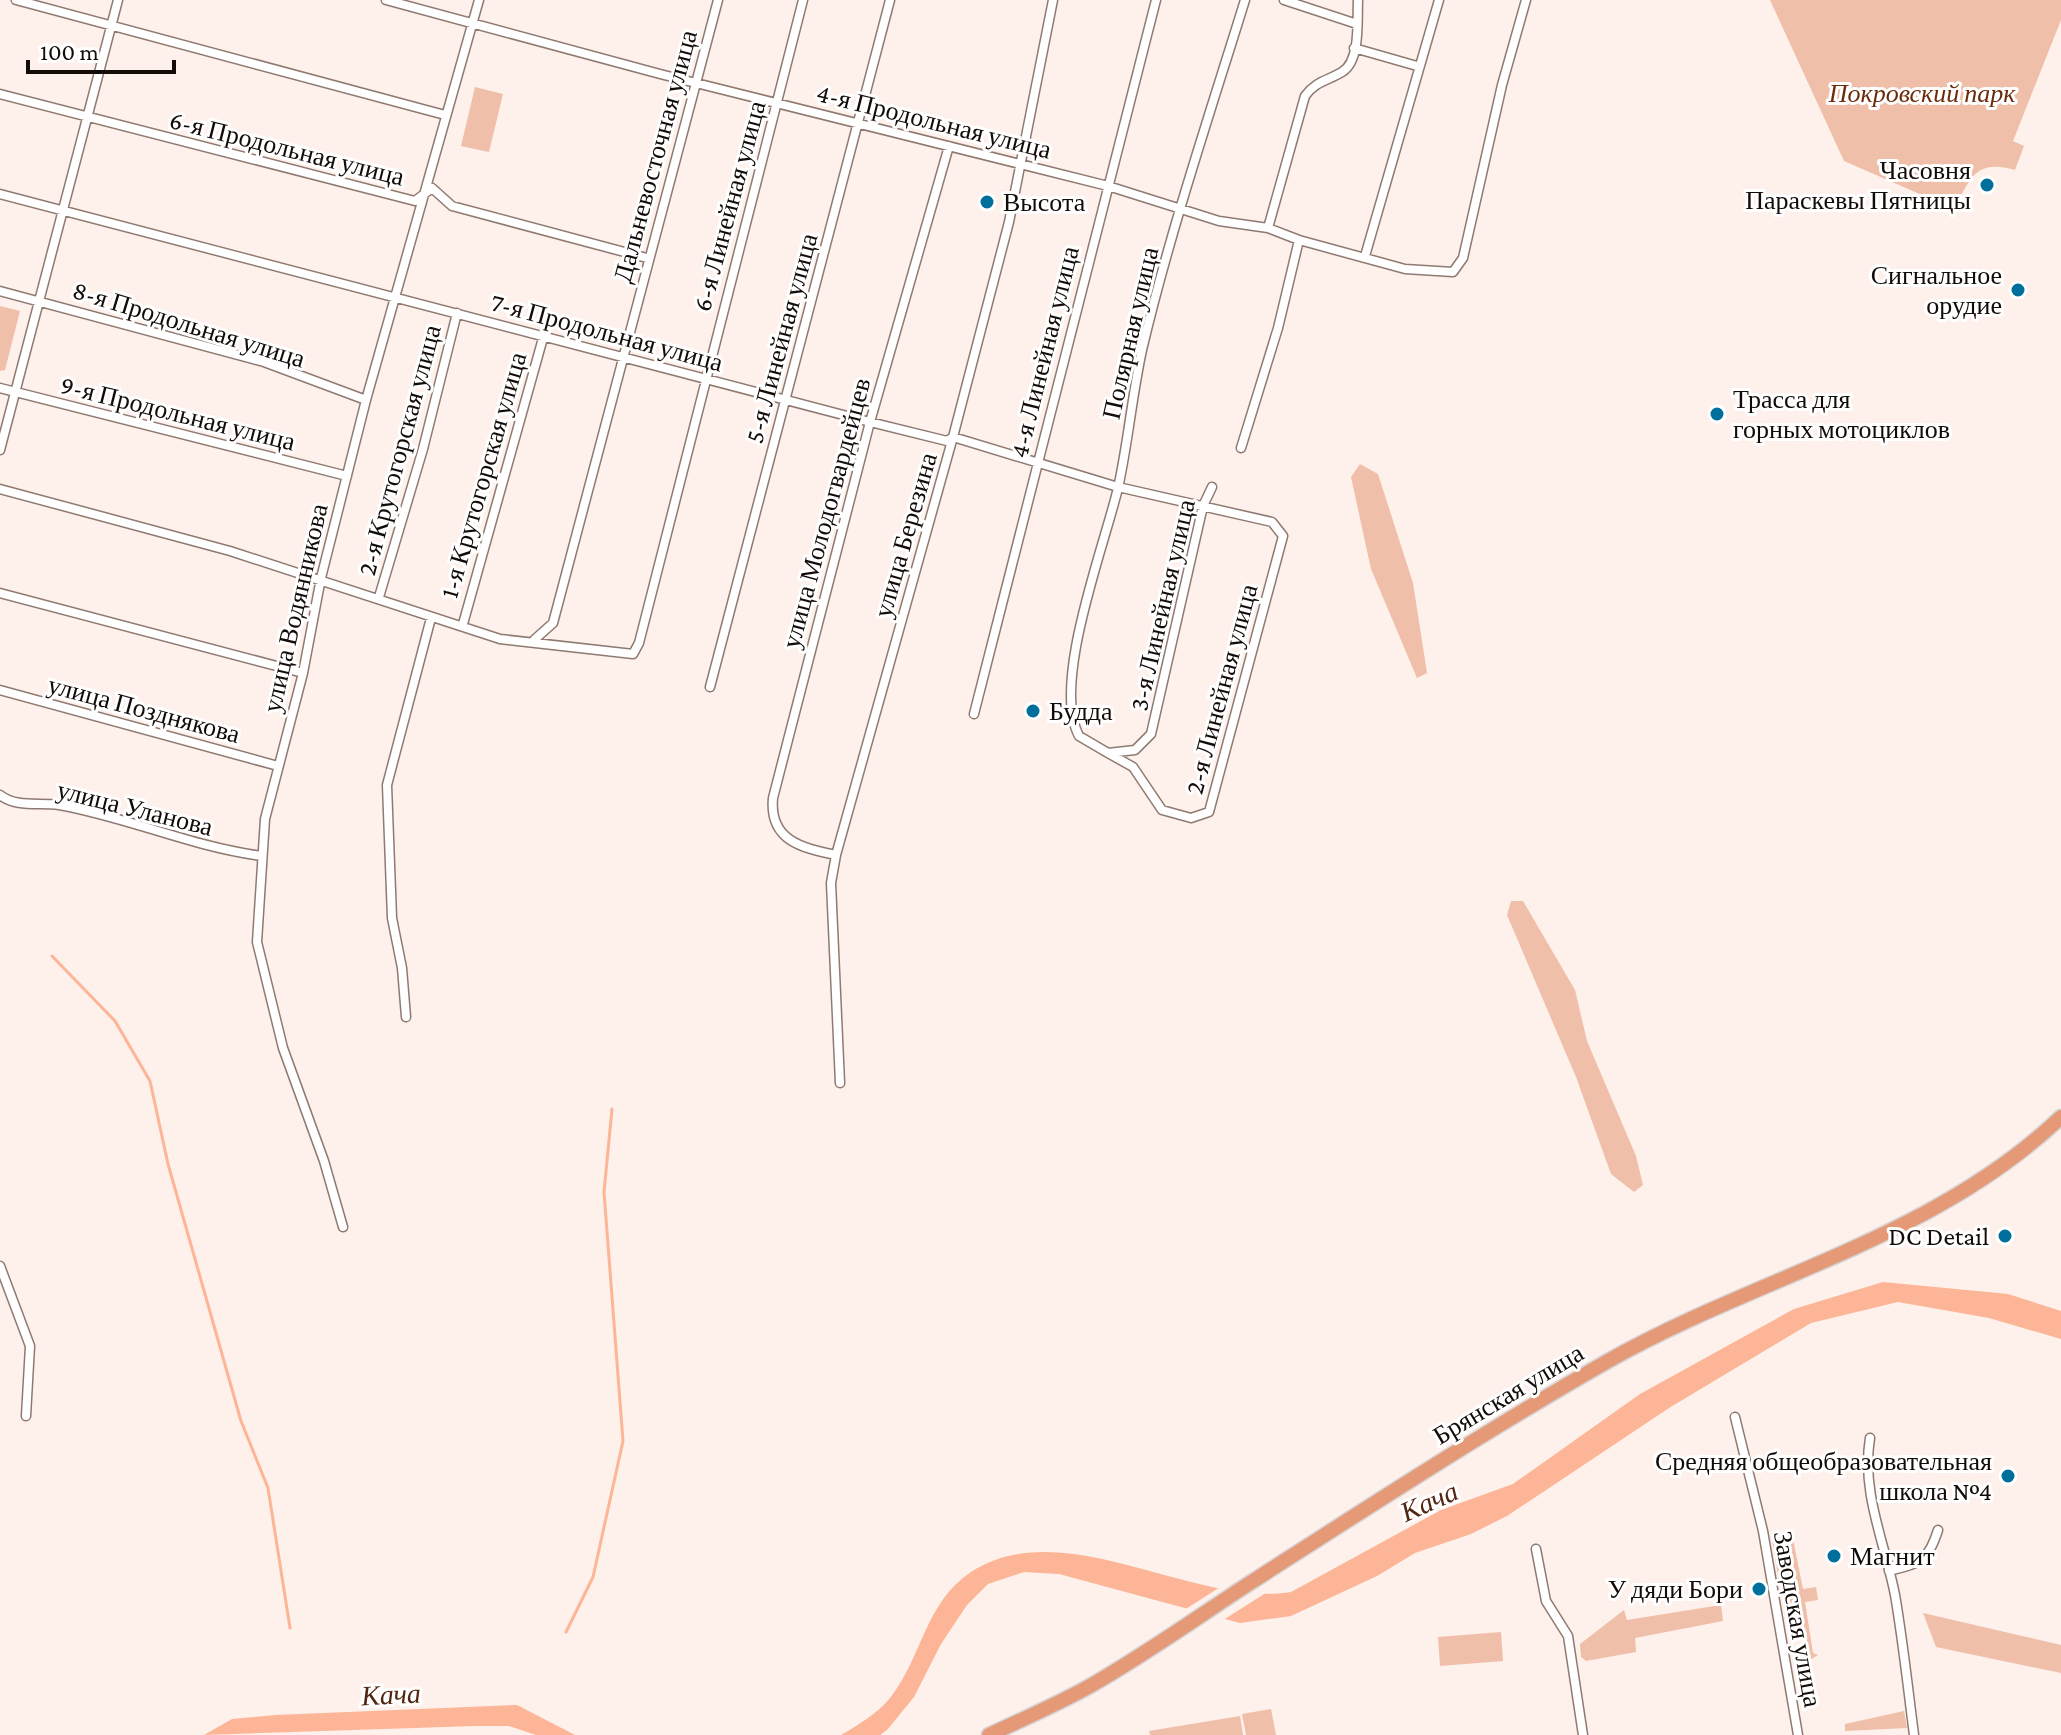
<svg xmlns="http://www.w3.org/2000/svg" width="2061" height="1735" viewBox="0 0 2061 1735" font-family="'Crimson Pro',serif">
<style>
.green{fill:#efbfaa}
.water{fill:#fdb597}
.pier{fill:#fef0ea}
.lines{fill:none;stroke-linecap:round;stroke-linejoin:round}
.stream{stroke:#fdb597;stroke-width:3}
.street-casing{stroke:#8e7a71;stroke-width:11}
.highway-casing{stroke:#d5d3d3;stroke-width:17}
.street{stroke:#fff;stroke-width:8}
.highway{stroke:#e59977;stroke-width:14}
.poi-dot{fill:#006f9b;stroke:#fff;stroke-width:3}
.labels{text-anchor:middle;stroke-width:6;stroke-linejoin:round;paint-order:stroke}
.park-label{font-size:26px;font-style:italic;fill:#6a2c0b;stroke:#fff}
.street-label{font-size:26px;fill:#130b08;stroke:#fff}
.poi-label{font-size:26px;fill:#130b08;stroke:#fff;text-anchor:end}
.water-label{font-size:28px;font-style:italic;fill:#522510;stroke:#fff}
</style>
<rect width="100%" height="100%" fill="#fef0ea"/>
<path class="green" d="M1770 0H2061V20L2013 141 2024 146 2015 170C1975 159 1971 178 1954 209L1844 161Z
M475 87 503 94 489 152 461 146Z
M0 306 20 311 5 370 0 371Z
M1360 464 1378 474 1413 583 1427 673 1417 678 1371 569 1351 477Z
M1511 901H1523L1575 990 1587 1041 1636 1156 1643 1185 1634 1192 1611 1174 1576 1077 1507 915Z
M1792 1534 1803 1589 1816 1587 1818 1600 1805 1602 1813 1653 1818 1655 1810 1660 1788 1535Z
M1783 1537 1797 1619 1779 1582 1772 1539Z
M1721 1605 1723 1621 1635 1638 1636 1652 1586 1661 1581 1657 1580 1644 1624 1610 1627 1620Z
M1923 1613 2061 1645V1673L1936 1647Z
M1501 1632 1503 1661 1440 1666 1438 1637Z
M1271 1709 1276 1735H1246L1242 1714Z
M1904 1711 1907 1728 1845 1731V1724Z
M1240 1716 1243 1735H1150L1149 1731Z"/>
<path class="water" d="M1883 1282 2008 1294 2061 1311V1339L1989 1318 1898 1302 1811 1323 1669 1408 1507 1516 1471 1534 1415 1553 1377 1576 1291 1616 1240 1623 1059 1574 1024 1572 988 1584 967 1605 941 1644 914 1697 887 1730 880 1735H841C858 1725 877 1714 890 1698 922 1658 925 1602 971 1572 1064 1512 1193 1608 1291 1592L1441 1510 1513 1484 1640 1394 1794 1309Z
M517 1705 575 1735H536L509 1726H475L204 1735 232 1719 276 1715Z"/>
<path class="pier" d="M1225 1584 1269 1591 1220 1622 1181 1612Z"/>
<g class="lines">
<path class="stream" d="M52 956 115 1021 150 1081 168 1164 241 1421 268 1488 290 1628
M566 1632 593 1577 623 1441 604 1192 612 1109"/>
<defs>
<path id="street" d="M16 0 445 115
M386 0 660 74 1108 186 1219 221 1268 228 1299 240 1405 269 1453 272 1463 258 1502 85 1526 0
M1284 0 1357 24
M1354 48 1417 66
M0 94 415 201 432 188 452 206 647 258
M0 194 870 422 947 441 953 437 1118 487 1272 522 1283 536 1209 812 1191 818 1162 810 1133 767 1108 753
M1268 228 1305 96C1316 81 1327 81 1342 72 1361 61 1357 19 1358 0
M1365 256 1439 0
M0 291 264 362 366 400
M0 388 347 476
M1241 448 1278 328 1299 240
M0 450 118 0
M1212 487 1203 506 1151 734 1135 750 1108 753 1079 736C1051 684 1104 547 1118 488 1128 443 1132 396 1142 350 1170 232 1209 116 1245 0
M0 489 230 551 500 639 633 654 639 643 803 0
M0 593 303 673
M379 597 423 449 457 313
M463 624 543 338
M534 640 553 623 718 0
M710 687 890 0
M0 690 278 766
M974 714 1156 0
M0 795C17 808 39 802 59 805 128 817 192 847 262 856
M836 855C801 848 769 840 773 798L870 422 949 146
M406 1017 402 968 392 918 387 785 431 618
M840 1083 831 883 836 855 953 437 1009 222 1053 0
M343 1227 324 1161 283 1048 257 942 265 819 303 673 321 578 366 400 479 0
M0 1266 30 1346 26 1416
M1735 1417 1763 1531 1798 1735
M1870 1438C1861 1493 1885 1543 1895 1595 1903 1641 1908 1689 1914 1735
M1536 1549 1546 1601 1568 1636 1583 1735
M1889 1571C1920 1563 1928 1562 1938 1530"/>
<path id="highway" d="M989 1735C1023 1719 1058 1704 1090 1686 1146 1654 1199 1616 1253 1581 1370 1506 1487 1430 1608 1361 1758 1276 1933 1239 2061 1117"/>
</defs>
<use href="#street" class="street-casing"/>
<use href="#highway" class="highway-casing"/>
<use href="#street" class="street"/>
<use href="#highway" class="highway"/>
</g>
<g class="poi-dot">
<circle cx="1987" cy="185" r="8"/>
<circle cx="987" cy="202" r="8"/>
<circle cx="2018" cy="290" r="8"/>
<circle cx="1717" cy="414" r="8"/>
<circle cx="1033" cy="711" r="8"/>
<circle cx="2005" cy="1236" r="8"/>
<circle cx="2008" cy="1476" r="8"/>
<circle cx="1834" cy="1556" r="8"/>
<circle cx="1759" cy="1589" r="8"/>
</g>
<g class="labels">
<g class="park-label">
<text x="1922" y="102">Покровский парк</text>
</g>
<g class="street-label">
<text transform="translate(934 121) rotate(14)" y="9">4-я Продольная улица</text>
<text transform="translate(287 148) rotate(14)" y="9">6-я Продольная улица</text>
<text transform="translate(655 156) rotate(-75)" y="9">Дальневосточная улица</text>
<text transform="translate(729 206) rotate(-75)" y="9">6-я Линейная улица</text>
<text transform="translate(189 324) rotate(17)" y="9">8-я Продольная улица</text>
<text transform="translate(607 332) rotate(15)" y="9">7-я Продольная улица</text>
<text transform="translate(1130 333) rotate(-77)" y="9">Полярная улица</text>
<text transform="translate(781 338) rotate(-75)" y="9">5-я Линейная улица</text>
<text transform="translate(1044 352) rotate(-76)" y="9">4-я Линейная улица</text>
<text transform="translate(178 413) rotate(14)" y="9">9-я Продольная улица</text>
<text transform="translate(399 450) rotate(-75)" y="9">2-я Крутогорская улица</text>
<text transform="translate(483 475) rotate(-74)" y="9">1-я Крутогорская улица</text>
<text transform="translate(826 513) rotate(-75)" y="9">улица Молодогвардейцев</text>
<text transform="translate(905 535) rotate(-74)" y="9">улица Березина</text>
<text transform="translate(1162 605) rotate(-77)" y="9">3-я Линейная улица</text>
<text transform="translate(295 608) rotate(-77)" y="9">улица Водянникова</text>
<text transform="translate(1221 689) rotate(-75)" y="9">2-я Линейная улица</text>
<text transform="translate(144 709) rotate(15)" y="9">улица Позднякова</text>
<text transform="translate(135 808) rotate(14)" y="9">улица Уланова</text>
<text transform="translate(1508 1394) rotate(-31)" y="9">Брянская улица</text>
<text transform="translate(1798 1619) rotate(80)" y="9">Заводская улица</text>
</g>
<g class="poi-label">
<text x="1971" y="179">Часовня<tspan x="1971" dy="30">Параскевы Пятницы</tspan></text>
<text x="1003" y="211" text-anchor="start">Высота</text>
<text x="2002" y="284">Сигнальное<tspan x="2002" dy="30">орудие</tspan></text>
<text x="1733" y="408" text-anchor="start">Трасса для<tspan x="1733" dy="30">горных мотоциклов</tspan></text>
<text x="1049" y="720" text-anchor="start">Будда</text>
<text x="1989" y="1245">DC Detail</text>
<text x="1992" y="1470">Средняя общеобразовательная<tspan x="1992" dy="30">школа №4</tspan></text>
<text x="1850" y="1565" text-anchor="start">Магнит</text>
<text x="1743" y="1598">У дяди Бори</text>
</g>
<g class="water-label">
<text transform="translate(1429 1501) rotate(-24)" y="10">Кача</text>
<text transform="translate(391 1694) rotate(-3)" y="10">Кача</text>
</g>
</g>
<path d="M28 60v12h146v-12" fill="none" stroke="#130b08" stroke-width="4"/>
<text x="40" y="60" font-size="24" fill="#130b08" stroke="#ffffff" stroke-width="6" paint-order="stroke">100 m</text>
</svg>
